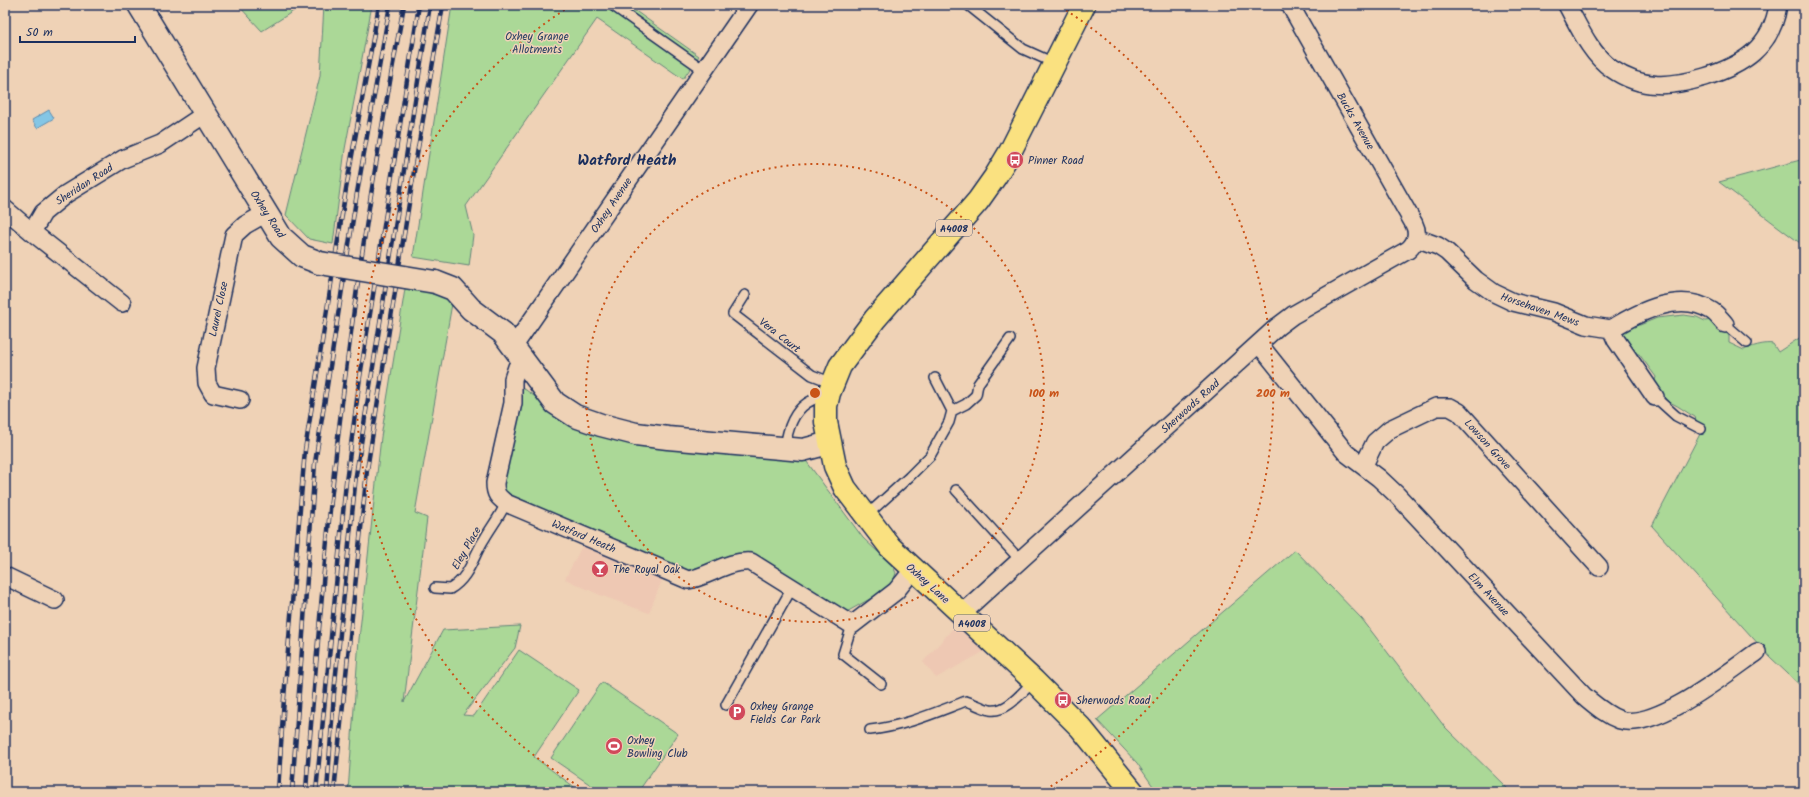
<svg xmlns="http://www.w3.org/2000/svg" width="1809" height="797" viewBox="0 0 1809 797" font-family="Kalam,sans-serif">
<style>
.built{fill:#eec8b3}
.green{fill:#abd897;stroke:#63847a}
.water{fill:#84c6e5;stroke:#5a8aaf}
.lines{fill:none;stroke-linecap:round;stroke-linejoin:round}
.lane-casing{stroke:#1b2f5e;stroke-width:12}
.street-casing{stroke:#1b2f5e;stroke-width:20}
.secondary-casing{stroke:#1b2f5e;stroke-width:25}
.primary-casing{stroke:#1b2f5e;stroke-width:25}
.lane{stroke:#efd2b6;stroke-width:9}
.street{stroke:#efd2b6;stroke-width:17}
.secondary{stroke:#efd2b6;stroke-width:22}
.primary{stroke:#fae180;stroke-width:22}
.rail-casing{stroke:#1b2f5e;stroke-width:4.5}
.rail{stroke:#efd2b6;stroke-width:3;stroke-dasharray:9;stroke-linecap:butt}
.secondary-bridge-casing{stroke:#1b2f5e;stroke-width:25;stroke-linecap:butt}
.secondary-bridge{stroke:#efd2b6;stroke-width:22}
.ring{fill:none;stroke:#c95318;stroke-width:2;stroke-dasharray:2 4}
.labels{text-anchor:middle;stroke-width:3;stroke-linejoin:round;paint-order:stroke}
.shield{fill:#efd2b6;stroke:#5b6078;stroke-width:1}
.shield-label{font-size:10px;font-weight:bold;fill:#1b2f5e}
.park-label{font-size:11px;fill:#294064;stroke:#efd2b6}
.street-label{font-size:11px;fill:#1b2f5e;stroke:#efd2b6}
.poi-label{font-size:11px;fill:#1b2f5e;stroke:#efd2b6;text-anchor:start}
.district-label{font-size:15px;font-weight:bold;fill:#1b2f5e;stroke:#efd2b6}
.centre{fill:#c95318;stroke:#efd2b6;stroke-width:2}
.ring-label{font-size:12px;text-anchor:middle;font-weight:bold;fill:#c95318;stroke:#efd2b6;stroke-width:3;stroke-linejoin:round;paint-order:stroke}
</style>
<rect width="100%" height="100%" fill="#efd2b6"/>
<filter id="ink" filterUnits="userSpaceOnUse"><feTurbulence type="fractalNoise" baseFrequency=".025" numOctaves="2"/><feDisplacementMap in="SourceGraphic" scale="8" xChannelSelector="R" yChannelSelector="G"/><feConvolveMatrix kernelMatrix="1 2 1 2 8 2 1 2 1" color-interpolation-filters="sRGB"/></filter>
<g filter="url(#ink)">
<path class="built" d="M583 544 663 578 649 613 600 595 565 579Z
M955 626 985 651 936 678 923 662Z"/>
<path class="green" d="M238 5H303L262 31Z
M324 5H372L345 149 333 244 309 239 286 215 320 76Z
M452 5H627L699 56 683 79 597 19 466 206 473 235 469 266 413 257Z
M1804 159V246L1719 182Z
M409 285 453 298 415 513 427 518 404 702 443 630 520 626 515 648 463 715 474 716 519 650 579 690 534 757 581 792H348L359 639 381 437 405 289 406 286Z
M1684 315 1697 317 1705 321 1713 320 1729 336V343L1744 350C1749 347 1766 342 1773 344L1778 352 1804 335V689L1770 657 1652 526 1700 434 1706 428 1697 423 1695 417C1687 413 1675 403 1668 402L1654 384 1656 377 1639 354H1633L1623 337 1624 332 1632 324 1640 325 1657 318Z
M521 388 526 390 566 420 804 458 863 538 892 565 896 573 891 587 843 614 750 555 690 577 516 501 499 488Z
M1295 550 1362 619 1444 726 1511 792H1157L1137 763 1097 720Z
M602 682 678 734 638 792H601L551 758Z"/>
<path class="water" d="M49 110 54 118 37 128 32 120Z"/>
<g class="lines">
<defs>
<path id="lane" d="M612 5 704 70
M968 5 1023 49 1054 63
M745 295 733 314 812 375 833 383
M1725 324 1747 343
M1655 397 1676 416 1701 429
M952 411 966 404 976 395 978 384 1010 339
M785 448C787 432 792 413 807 403 813 399 821 397 828 394
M956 490 1020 560
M866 516 909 477 930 456 949 422 952 411 935 378
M435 588 450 589C470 577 473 556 485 538 492 526 500 516 506 503
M852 625 843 654 881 684
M726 705 792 588
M870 730C905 726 934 713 966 701 974 703 981 708 990 710 1007 713 1023 691 1034 681"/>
<path id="street" d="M1567 5C1579 27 1591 55 1612 69 1642 90 1672 87 1705 77 1743 65 1772 47 1778 5
M5 209 32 232
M1416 238 1438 246 1447 252 1476 280 1494 293 1513 302 1554 312 1586 325 1611 329 1616 340 1655 397
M122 303 32 232 43 213 66 194 123 159 160 144 205 114
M1611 329C1639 312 1680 290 1712 311 1717 314 1721 320 1725 324
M1259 344 1346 453 1379 478 1397 495 1584 696C1595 705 1606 715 1620 720 1655 731 1727 673 1757 652
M514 346 749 5
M524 361 517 367 513 379V403L495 483C495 494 498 497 506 503L688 580C710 576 728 560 751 562L852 625 896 591 913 570
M240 400 213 394 207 383 206 368 234 235 245 225 266 213
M1364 465 1375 442 1390 429 1436 407H1450L1459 412 1599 567
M5 576 55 600
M962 613 1277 327 1293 315 1408 250C1416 243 1419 234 1414 224L1290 5"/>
<path id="secondary" d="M139 5 281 237 302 256 320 263
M435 282 453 289 471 309 503 333 555 403 575 416 601 425 636 434 668 438 803 450 829 443"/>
<path id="primary" d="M1084 5 1010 152 995 177 978 201 875 319 840 366 829 393 826 406V422L835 466 845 488 890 547 1034 681 1081 728 1133 792"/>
</defs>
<use href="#lane" class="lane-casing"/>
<use href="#street" class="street-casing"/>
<use href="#secondary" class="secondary-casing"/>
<use href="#primary" class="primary-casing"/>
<use href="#lane" class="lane"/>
<use href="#street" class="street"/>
<use href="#secondary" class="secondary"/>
<use href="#primary" class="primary"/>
<defs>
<path id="rail" d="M278 792 284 698 305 450 346 189 379 5
M292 792 315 463 357 193 390 5
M306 792C309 742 314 691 318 641 335 428 364 215 404 5
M316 792 346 482 360 377 419 5
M327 792 334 693 356 475 430 5
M334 792 367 470 415 165 443 5"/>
</defs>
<use href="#rail" class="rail-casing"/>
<use href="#rail" class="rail"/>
<defs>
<path id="secondary-bridge" d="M320 263 435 282"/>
</defs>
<use href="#secondary-bridge" class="secondary-bridge-casing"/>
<use href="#secondary-bridge" class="secondary-bridge"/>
</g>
</g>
<g class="ring">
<circle cx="815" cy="393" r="229"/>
<path d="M589 792A458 458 0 0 1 569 7M1061 7A458 458 0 0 1 1041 792"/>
</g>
<defs>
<symbol id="bus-disc" viewBox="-11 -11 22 22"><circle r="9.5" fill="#d1495b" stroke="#efd2b6"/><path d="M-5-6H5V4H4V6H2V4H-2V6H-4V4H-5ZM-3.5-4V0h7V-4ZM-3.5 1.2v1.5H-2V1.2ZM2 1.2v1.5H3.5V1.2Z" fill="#fff"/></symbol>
<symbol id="bar-disc" viewBox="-11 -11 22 22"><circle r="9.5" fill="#d1495b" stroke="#efd2b6"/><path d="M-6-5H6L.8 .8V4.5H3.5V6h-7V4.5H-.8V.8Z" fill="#fff"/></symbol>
<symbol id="parking-disc" viewBox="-11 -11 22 22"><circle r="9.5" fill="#d1495b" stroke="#efd2b6"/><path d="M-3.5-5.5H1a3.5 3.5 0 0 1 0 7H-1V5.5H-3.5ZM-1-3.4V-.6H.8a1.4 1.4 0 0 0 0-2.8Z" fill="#fff"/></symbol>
<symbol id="stadium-disc" viewBox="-11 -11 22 22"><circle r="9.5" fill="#d1495b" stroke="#efd2b6"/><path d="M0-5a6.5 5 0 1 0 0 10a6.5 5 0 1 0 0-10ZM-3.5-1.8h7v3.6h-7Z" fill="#fff"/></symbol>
</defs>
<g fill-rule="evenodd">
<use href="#bus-disc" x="1005" y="150" width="20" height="20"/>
<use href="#bar-disc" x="590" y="559" width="20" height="20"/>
<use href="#bus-disc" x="1053" y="690" width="20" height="20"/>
<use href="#parking-disc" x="727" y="702" width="20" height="20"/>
<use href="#stadium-disc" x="604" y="736" width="20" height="20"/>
</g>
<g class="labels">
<g class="shield">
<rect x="936" y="220" width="36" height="16" rx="3"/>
<rect x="954" y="615" width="36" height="16" rx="3"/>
</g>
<g class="shield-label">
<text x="954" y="232">A4008</text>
<text x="972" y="627">A4008</text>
</g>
<g class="park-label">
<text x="537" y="40">Oxhey Grange<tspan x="537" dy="13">Allotments</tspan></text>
</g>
<g class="street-label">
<text transform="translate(1356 121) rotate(60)" y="4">Bucks Avenue</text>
<text transform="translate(84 184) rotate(-33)" y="4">Sheridan Road</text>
<text transform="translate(611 205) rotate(-56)" y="4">Oxhey Avenue</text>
<text transform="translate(268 214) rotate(57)" y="4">Oxhey Road</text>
<text transform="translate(218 309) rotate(-78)" y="4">Laurel Close</text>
<text transform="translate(1540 309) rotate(19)" y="4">Horsehaven Mews</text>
<text transform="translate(780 335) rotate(38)" y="4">Vera Court</text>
<text transform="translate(1190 406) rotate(-42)" y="4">Sherwoods Road</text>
<text transform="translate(1488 444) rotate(48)" y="4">Lowson Grove</text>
<text transform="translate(584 536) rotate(23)" y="4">Watford Heath</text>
<text transform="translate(466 548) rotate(-60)" y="4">Eley Place</text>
<text transform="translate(928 583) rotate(42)" y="4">Oxhey Lane</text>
<text transform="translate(1489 594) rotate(47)" y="4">Elm Avenue</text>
</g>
<g class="poi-label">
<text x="1028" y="164">Pinner Road</text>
<text x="613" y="573">The Royal Oak</text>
<text x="1076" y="704">Sherwoods Road</text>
<text x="750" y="710">Oxhey Grange<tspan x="750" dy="13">Fields Car Park</tspan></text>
<text x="627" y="744">Oxhey<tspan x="627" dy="13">Bowling Club</tspan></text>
</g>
<g class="district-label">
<text x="627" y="165">Watford Heath</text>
</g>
</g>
<circle cx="815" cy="393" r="6" class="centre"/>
<g class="ring-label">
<text x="1044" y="397">100 m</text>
<text x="1273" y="397">200 m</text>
</g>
<rect width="1809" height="797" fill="none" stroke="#efd2b6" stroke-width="20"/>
<rect x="10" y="10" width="1789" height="777" fill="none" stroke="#1b2f5e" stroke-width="1.5" filter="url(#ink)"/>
<path d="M20 36v6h115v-6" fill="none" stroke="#1b2f5e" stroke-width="2"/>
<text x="26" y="36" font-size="12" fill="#1b2f5e" stroke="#efd2b6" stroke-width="3" paint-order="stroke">50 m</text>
</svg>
